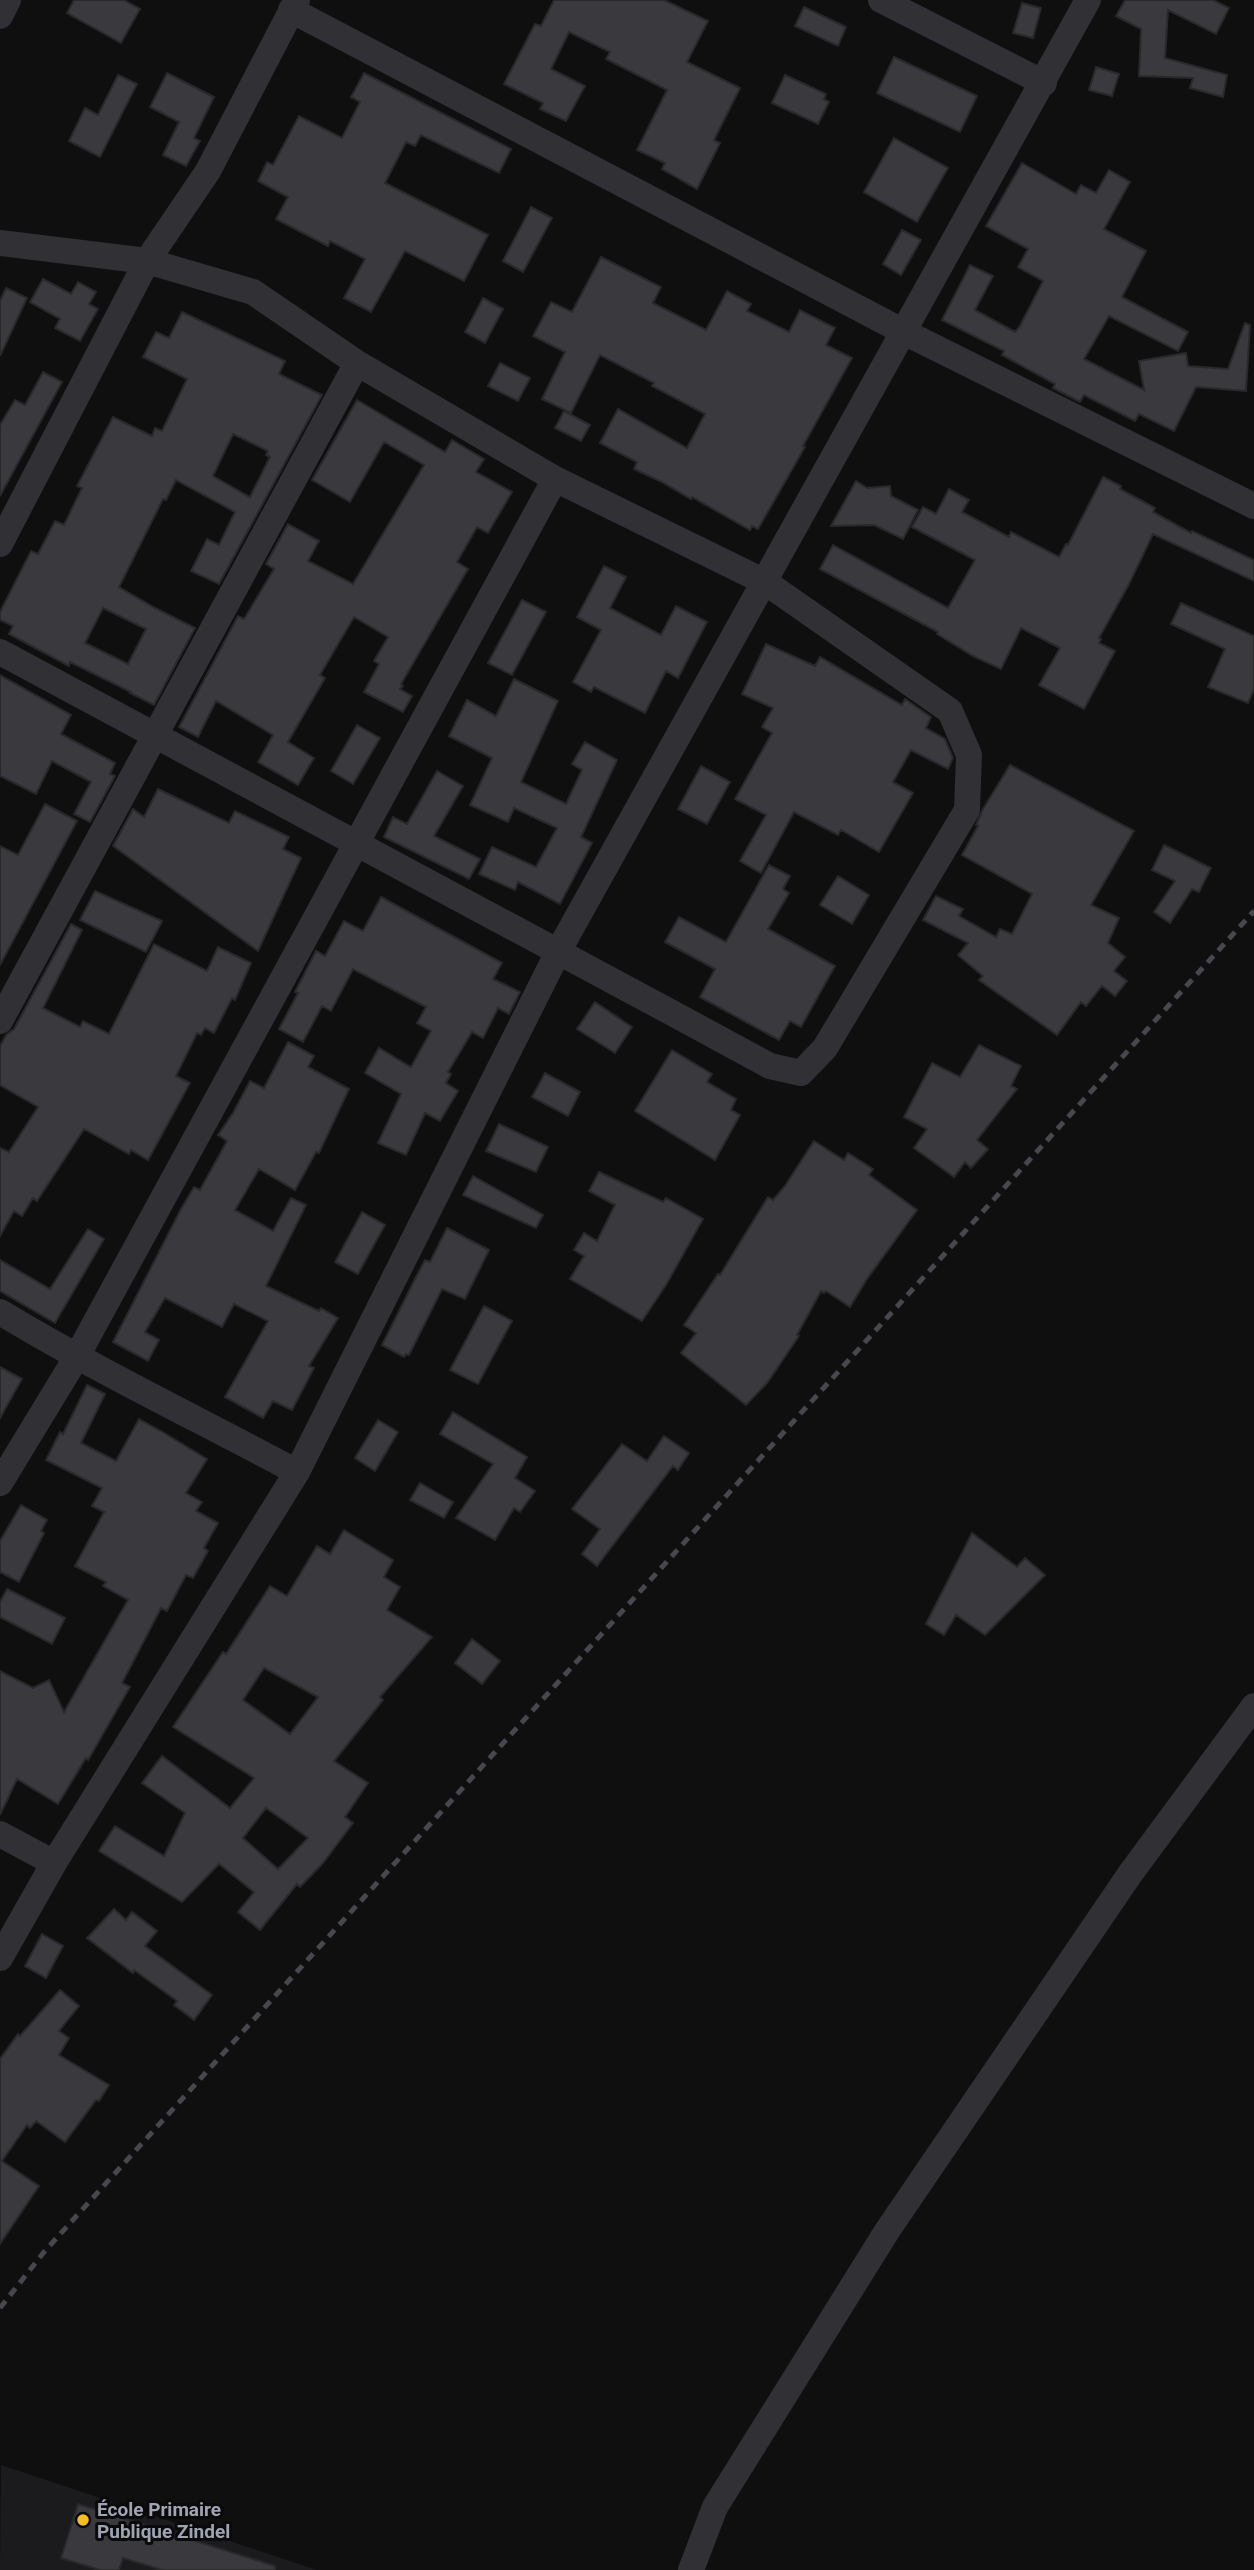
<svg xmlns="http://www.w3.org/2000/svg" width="1254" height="2570" viewBox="0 0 1254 2570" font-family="Roboto,sans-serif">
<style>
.built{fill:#1b1b1d}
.building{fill:#39393e;stroke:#29292c;stroke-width:2;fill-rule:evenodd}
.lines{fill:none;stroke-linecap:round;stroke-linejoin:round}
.minor{stroke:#303035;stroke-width:26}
.rail{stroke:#47484e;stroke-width:5;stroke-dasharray:9 7;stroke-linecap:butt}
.poi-dot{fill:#f5bd22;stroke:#0a0a0b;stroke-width:2.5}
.labels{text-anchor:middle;stroke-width:6;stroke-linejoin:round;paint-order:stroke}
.poi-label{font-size:19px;font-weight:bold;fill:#a0a4b2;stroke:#0a0a0b;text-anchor:start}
</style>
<rect width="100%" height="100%" fill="#0f0f10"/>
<path class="built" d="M1 2465 317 2570H0Z"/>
<path class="building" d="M74 0H124L140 9 121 43 67 13Z
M554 0H664L708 21 687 62 740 88 714 140 720 143 697 189 662 169 665 163 637 150 667 90 606 59 610 52 569 32 551 69 585 86 566 121 540 109 543 103 504 84 535 24 541 26Z
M1125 0H1213L1229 8 1216 34 1168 10 1165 58 1227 75 1223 97 1190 88 1193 78 1139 76 1141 29 1116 16Z
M1022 3 1041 8 1033 38 1013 33Z
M804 7 846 27 838 46 795 26Z
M894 57 977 96 960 132 877 93Z
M1096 67 1119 74 1112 96 1089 90Z
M167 73 214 97 194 138 200 141 186 166 163 155 179 122 150 107Z
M364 73 511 149 499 173 421 135 415 146 406 142 385 183 488 235 464 281 405 251 371 312 344 298 365 259 330 241 328 246 276 219 288 197 258 181 267 162 273 165 299 116 342 138 360 102 351 97Z
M118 75 137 84 100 157 69 141 85 108 98 115Z
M785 75 826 94 824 99 829 102 818 124 772 103Z
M894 138 948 168 917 222 864 192Z
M1022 163 1076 194 1081 185 1096 193 1109 170 1130 182 1104 229 1146 251 1122 297 1188 332 1178 351 1109 316 1084 359 1144 390 1139 361 1186 353 1188 366 1228 369 1245 323 1250 325 1246 391 1196 387 1174 431 1139 414 1135 421 1084 395 1080 402 1053 388 1055 384 1002 355 1004 351 942 320 970 265 993 276 975 310 1015 332 1020 326 1043 281 1018 267 1028 249 986 226Z
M531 207 552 218 523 272 503 261Z
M902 230 921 240 901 275 883 264Z
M601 257 661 287 653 303 706 330 727 291 751 304 747 311 789 332 800 310 835 328 826 345 852 358 803 446 805 447 758 529 752 526 750 530 692 497 691 499 660 481 634 469 637 462 600 443 618 409 687 448 705 414 652 386 654 383 600 355 571 413 542 399 565 352 533 336 551 302 572 312Z
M43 279 71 294 78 282 96 292 89 304 98 309 80 341 55 328 60 319 30 302Z
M6 288 27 298 0 356V301Z
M483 298 503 309 485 343 465 332Z
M182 312 285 361 279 374 322 395 219 584 191 571 207 539 219 545 235 512 176 480 166 500 163 499 119 587 155 608 195 628 154 705 130 693 131 692 70 662 69 666 9 634 13 626 0 620V612L31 551 38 554 55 521 64 525 82 488 77 486 113 417 152 436 155 428 162 431 187 379 143 357 156 332 169 338ZM233 434 268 451 266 455 270 457 250 497 213 476ZM103 608 146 629 128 664 85 643Z
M500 363 530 378 518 401 488 386Z
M43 372 62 382 0 496V425L15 400 25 405Z
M357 400 445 452 452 440 484 459 476 472 512 492 488 533 477 527 457 562 468 569 401 684 403 686 400 689 412 696 403 712 364 692 379 664 374 661 388 637 354 617 320 675 325 678 288 742 314 758 298 785 258 762 273 735 216 701 198 737 179 727 238 616 244 619 274 569 266 564 288 524 319 541 308 561 353 584 424 465 384 442 350 502 312 480Z
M564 411 590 425 581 441 555 428Z
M1103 477 1121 486 1120 489 1155 508 1153 512 1191 533 1192 531 1254 560V581L1153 534 1129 584 1099 638 1101 639 1099 643 1115 651 1084 709 1039 685 1060 648 1021 628 1001 669 973 656 937 634 938 632 820 569 833 545 948 608 975 560 912 527 923 507 936 514 949 489 969 500 962 512 1009 537 1011 532 1059 557 1066 544 1068 545Z
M856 481 867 488 890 486 891 496 918 510 903 539 874 525 831 526Z
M604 566 626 577 610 608 661 635 676 606 707 622 678 678 666 671 645 713 594 687 591 692 573 682 601 630 577 617Z
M522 600 546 612 512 675 488 663Z
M1181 603 1254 636V689L1248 703 1208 687 1225 649 1171 624Z
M766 644 815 666 820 657 902 705 905 699 931 717 926 728 945 739 953 758 948 769 911 750 893 782 913 793 879 852 841 830 838 835 794 812 761 873 740 861 766 815 735 799 772 733 762 727 773 708 742 694Z
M0 675 71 715 61 734 115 763 110 774 115 776 90 822 74 814 91 782 52 761 36 794 0 776Z
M514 679 558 701 521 782 566 804 582 770 572 764 585 742 617 760 581 837 592 843 560 904 518 882 515 890 479 874 492 847 536 867 557 828 514 808 508 822 470 805 492 758 449 736 467 700 496 716Z
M357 725 380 738 353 784 331 771Z
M1010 765 1134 831 1091 905 1119 918 1108 943 1125 957 1114 971 1127 981 1115 996 1102 986 1086 1006 1081 1002 1057 1035 979 980 983 976 958 955 968 943 923 920 936 896 963 909 959 916 996 937 1000 929 1012 934 1032 894 962 855 978 826 976 825 983 809Z
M701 766 730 782 707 824 678 809Z
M437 771 463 786 434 836 480 859 469 879 384 837 393 817 407 824Z
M158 789 229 823 235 811 289 837 283 849 301 858 258 951 113 846 133 809 144 817Z
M45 804 77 821 0 965V846L18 855Z
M1164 845 1211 868 1199 892 1192 889 1170 923 1154 912 1175 881 1152 870Z
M769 865 790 876 783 889 789 893 768 929 835 966 801 1027 790 1021 779 1040 700 997 715 969 665 942 679 917 726 942Z
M838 876 869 895 852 924 820 905Z
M95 891 162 921 146 952 80 920Z
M381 897 502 963 493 979 520 992 509 1014 498 1008 483 1038 472 1032 448 1072 451 1074 446 1083 458 1091 440 1121 425 1113 406 1155 378 1143 401 1094 365 1073 379 1048 411 1067 431 1031 417 1023 426 1007 353 969 331 1011 322 1006 303 1042 279 1029 298 993 295 992 316 951 325 956 344 921 363 931Z
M71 924 82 930 43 1008 80 1027 83 1021 109 1034 154 944 207 971 218 947 251 963 235 1000 232 998 214 1033 205 1028 201 1035 197 1033 176 1076 190 1083 148 1160 131 1150 129 1154 84 1129 37 1201 33 1198 22 1216 14 1211 0 1236V1148L9 1152 38 1107 0 1085V1046L6 1035 14 1029Z
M595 1002 632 1027 615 1053 577 1029Z
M288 1042 314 1056 308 1067 349 1089 319 1153 316 1152 295 1190 259 1169 235 1210 273 1231 291 1198 306 1205 266 1286 319 1311 321 1308 338 1318 309 1366 314 1368 292 1410 273 1401 263 1418 225 1397 268 1321 234 1304 222 1327 165 1298 145 1332 159 1340 148 1361 113 1342 181 1209 194 1187 200 1190 227 1141 218 1135 233 1113 250 1081 264 1088Z
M979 1045 1021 1066 1011 1086 1017 1089 977 1140 988 1149 971 1168 965 1162 954 1177 914 1148 927 1129 904 1117 932 1063 960 1077Z
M672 1050 712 1074 707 1082 736 1099 731 1110 740 1115 715 1160 635 1111Z
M545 1073 580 1092 568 1116 532 1097Z
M499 1124 548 1147 536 1172 486 1151Z
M814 1141 844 1160 848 1153 873 1169 869 1175 917 1210 867 1279 850 1307 826 1291 824 1293 821 1291 797 1335 799 1336 767 1383 746 1405 681 1353 696 1333 684 1325 718 1274 720 1275 768 1197 773 1200 785 1186Z
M599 1172 663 1202 666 1198 703 1219 666 1285 642 1321 570 1279 584 1256 574 1250 584 1233 597 1241 615 1205 589 1191Z
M473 1176 543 1215 536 1228 463 1195Z
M362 1212 385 1225 358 1274 335 1262Z
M447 1228 489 1250 465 1299 442 1289 409 1355 406 1354 404 1357 382 1345 414 1281 425 1260 430 1262Z
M88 1229 104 1239 55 1323 0 1291V1260L50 1289Z
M484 1306 512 1321 478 1384 450 1370Z
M0 1367 22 1379 0 1418Z
M87 1385 105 1394 81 1443 116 1461 139 1419 161 1431 207 1459 186 1493 202 1502 196 1511 218 1523 204 1548 208 1551 193 1578 186 1575 167 1611 161 1608 122 1683 130 1687 88 1760 86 1758 58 1804 17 1779 0 1815V1671L33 1688 49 1680 64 1712 128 1600 103 1586 106 1582 75 1566 104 1512 92 1506 102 1488 46 1460 60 1432 63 1434Z
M453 1412 527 1457 515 1478 535 1491 520 1512 514 1508 495 1540 456 1518 493 1464 440 1434Z
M378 1420 398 1432 375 1471 355 1458Z
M664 1436 689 1453 678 1470 673 1466 597 1566 582 1554 600 1529 572 1509 622 1444 647 1461Z
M420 1483 453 1502 444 1518 410 1500Z
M21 1505 47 1520 41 1531 44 1533 19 1582 0 1572V1541Z
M344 1530 393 1560 384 1577 400 1587 387 1610 432 1637 380 1697 383 1700 334 1761 368 1783 345 1817 353 1823 323 1863 300 1887 297 1884 260 1930 238 1912 254 1892 219 1864 182 1902 99 1851 115 1826 164 1856 185 1813 142 1783 162 1756 230 1808 254 1778 173 1727 223 1652 226 1654 270 1586 287 1596 317 1546 330 1554ZM264 1668 318 1697 290 1734 243 1700ZM266 1808 308 1838 278 1869 243 1838Z
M972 1533 1017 1567 1025 1558 1045 1575 985 1635 956 1615 944 1635 926 1624Z
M7 1589 65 1618 52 1644 0 1617V1602Z
M472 1639 500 1661 482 1684 455 1663Z
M114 1909 126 1920 132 1912 157 1931 145 1946 212 1995 194 2020 174 2005 177 2001 134 1970 133 1973 87 1938Z
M42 1934 63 1946 46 1978 25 1966Z
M60 1990 79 2006 59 2031 69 2038 59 2055 109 2085 99 2101 96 2100 65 2142 36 2121 30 2128 27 2125 2 2161 39 2186 0 2244V2059L18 2034 20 2036Z
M78 2504 275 2566V2570H162L123 2558 119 2570H100L61 2558Z"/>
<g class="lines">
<path class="minor" d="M881 0 1044 83
M291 10 904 332 1254 506
M0 16 8 0
M0 243 147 261 253 292 357 363 555 479 765 582 950 711 969 755 967 810 825 1048 801 1073 770 1066C514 927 257 790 0 652
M0 544 147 261 208 171 297 0
M0 1021 357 363
M0 1312C96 1370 198 1419 297 1472
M0 1483 76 1358 555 479
M0 1834 54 1863
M0 1958 54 1863 297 1472 559 950 1088 0
M691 2570 715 2507 887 2231 1130 1874 1254 1706"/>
<path class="rail" d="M0 2308 44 2252 1254 911"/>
</g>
<circle class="poi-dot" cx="83" cy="2520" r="7"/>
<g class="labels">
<g class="poi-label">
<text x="97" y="2516">École Primaire<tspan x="97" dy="22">Publique Zindel</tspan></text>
</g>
</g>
</svg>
